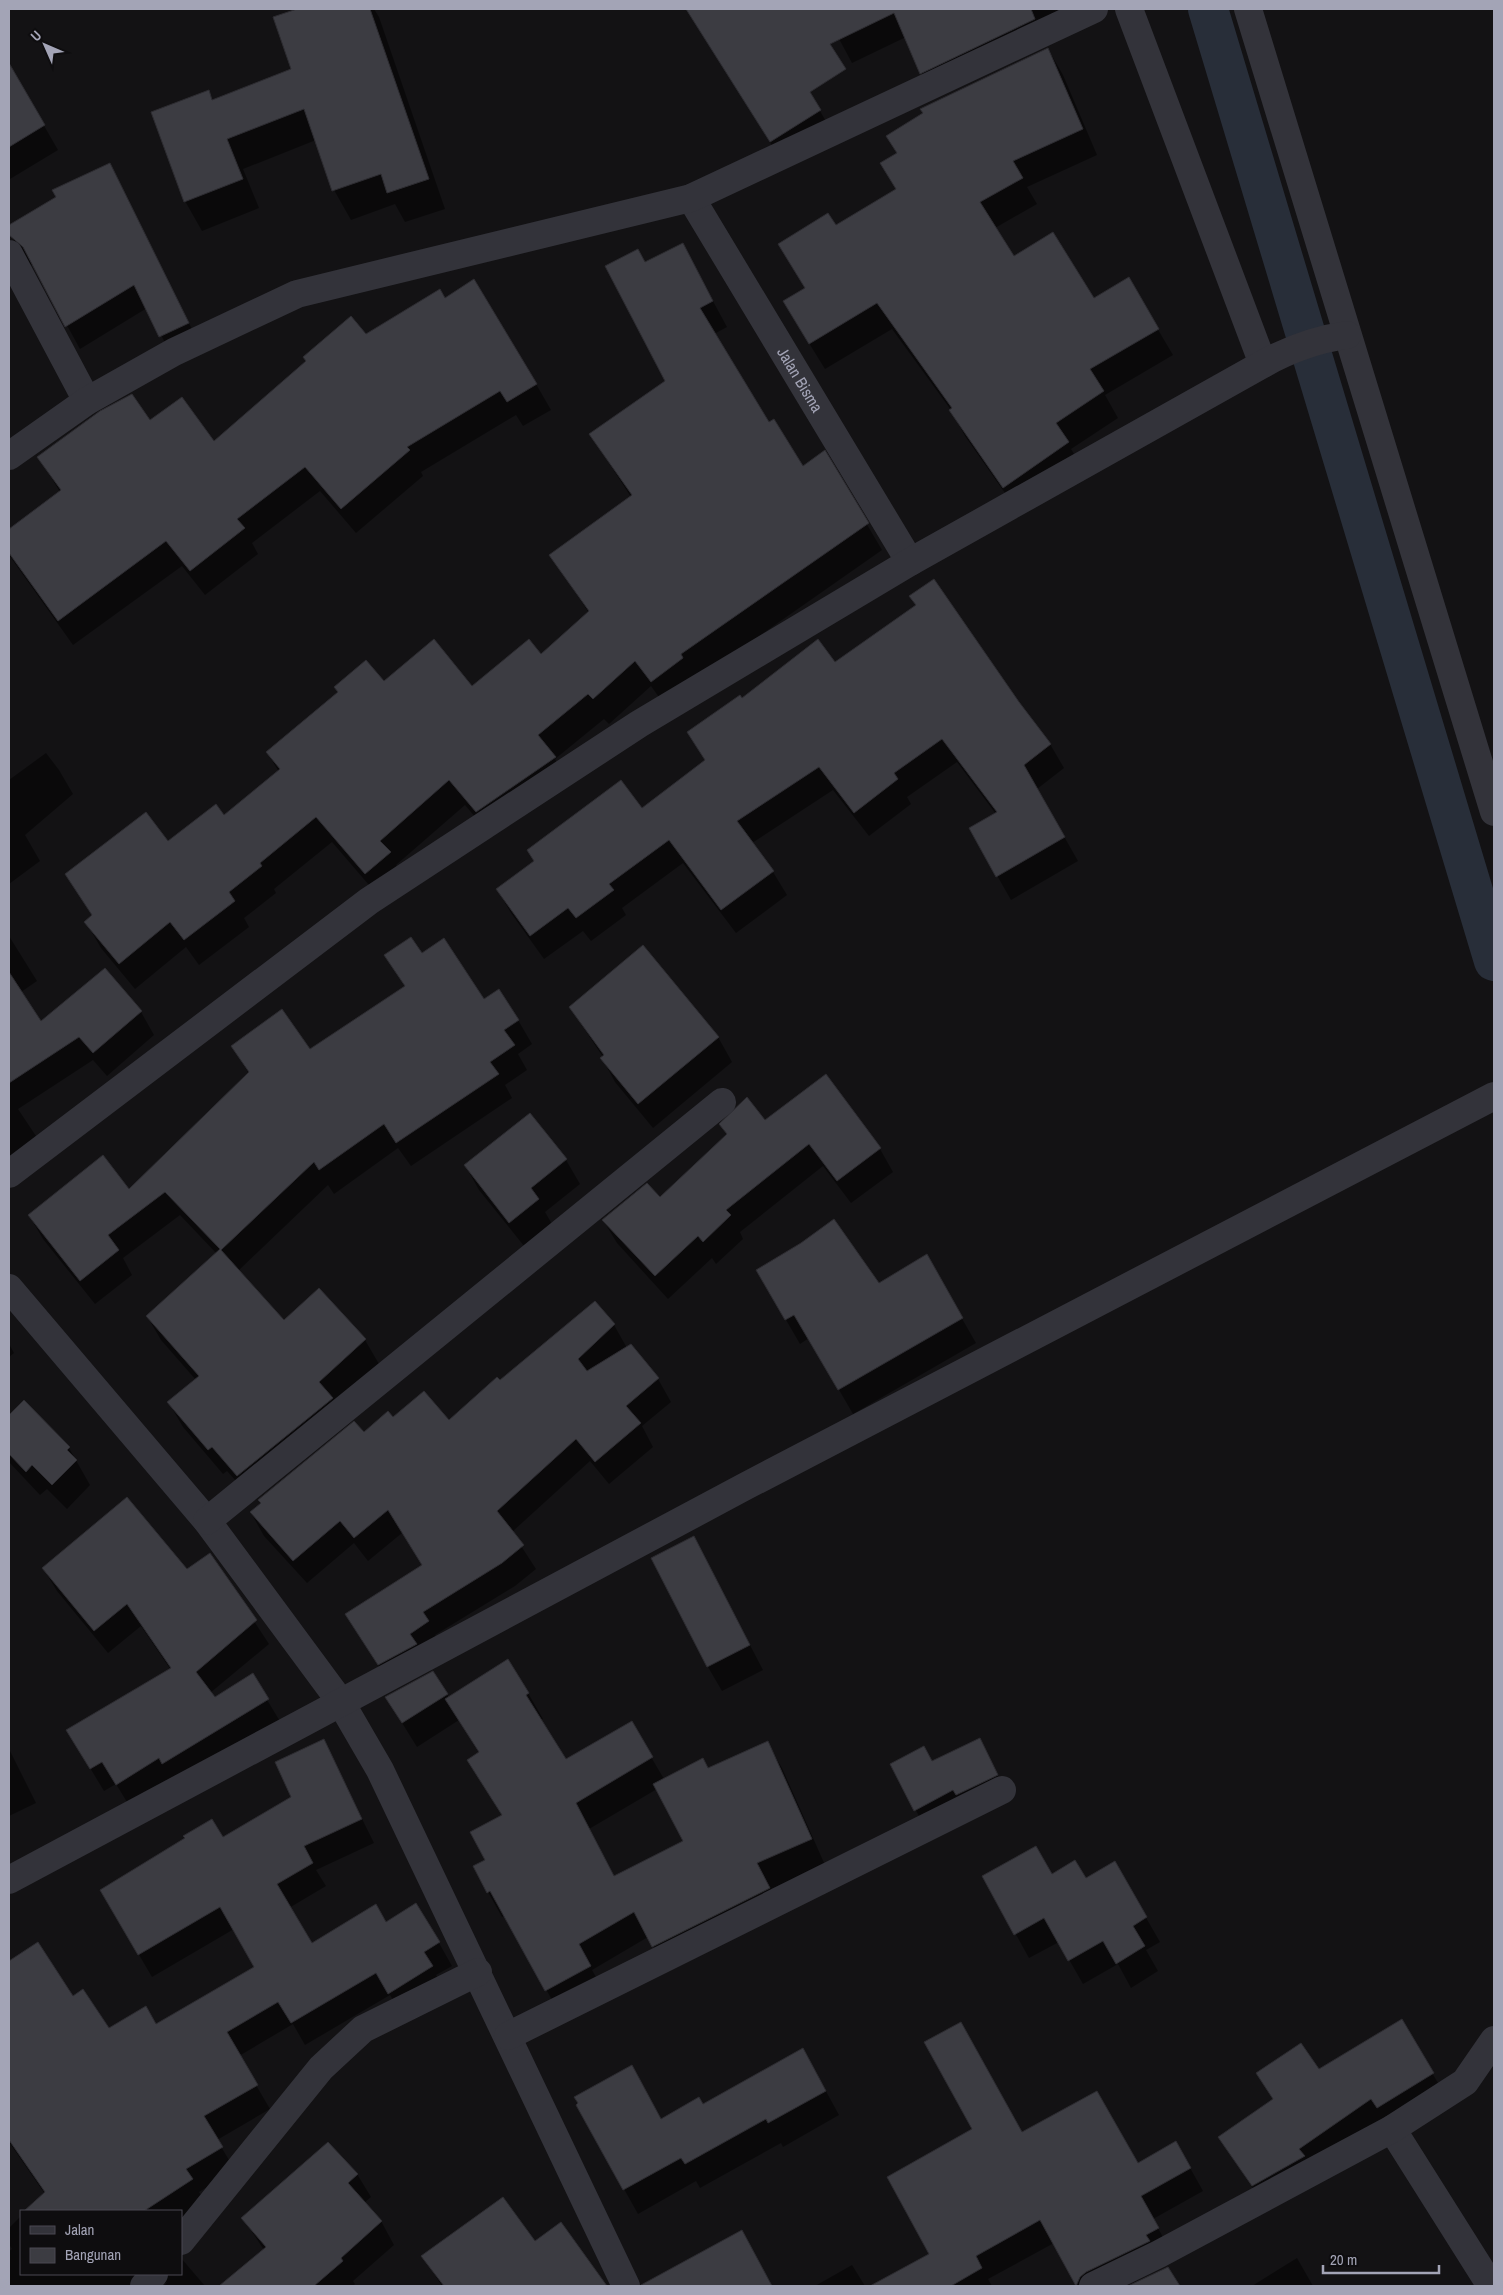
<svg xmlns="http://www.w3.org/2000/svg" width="1503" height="2295" viewBox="0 0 1503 2295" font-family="'Archivo Narrow',sans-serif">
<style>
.shadow{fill:#0007;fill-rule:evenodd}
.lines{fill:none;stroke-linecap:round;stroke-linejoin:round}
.canal{stroke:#282e39;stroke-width:40}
.building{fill:#3c3c42;stroke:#2d2c31}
.street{stroke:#33333a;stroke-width:28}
.labels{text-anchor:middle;stroke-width:5;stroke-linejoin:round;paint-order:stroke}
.street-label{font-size:16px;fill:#a3a4b6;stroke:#0e0d0f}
</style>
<rect width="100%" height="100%" fill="#131214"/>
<path class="shadow" d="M301 9H374L379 17 445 209 405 222 395 204 351 220 334 190 316 140 243 169 259 208 202 231 185 201 208 91 213 101 292 70 274 18Z
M687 9H747L820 111 835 137 786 168Z
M823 9H1074L934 97 921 73 906 37 852 63Z
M1048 49 1063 75 1097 155 1027 187 1037 204 995 228 1013 258 1093 300 1128 279 1173 355 1105 395 1118 418 1071 449 1083 468 1019 513 965 436 951 410 892 329 825 369 799 327 806 288 836 227 897 190Z
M9 65 58 150 10 179 9 178Z
M109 165 201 347 174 360 147 308 80 349 35 267 26 262 9 233V227Z
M682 244 727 327 714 334 769 424 802 468 824 452 882 550 695 681 666 707 651 686 609 724 604 719 555 759 569 784 492 837 465 805 396 865 405 879 381 899 332 842 274 889 276 893 244 918 249 927 199 965 186 947 135 989 101 948 86 922 93 917 67 874 167 842 224 817 279 772 267 752 384 683 472 687 541 656 589 613 551 555 631 497 591 435 667 382 645 263Z
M444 299 536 384 551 410 523 426 516 415 421 472 423 476 356 533 320 491 252 543 258 554 205 595 182 566 73 645 9 555V530L60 492 39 457 150 422 214 442 365 335Z
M835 664 1018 703 1050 744 1064 768 1037 789 1078 861 1011 900 970 828 996 814 957 762 907 797 911 804 869 836 833 790 752 843 773 872 787 895 736 933 683 863 622 908 626 915 591 941 583 931 544 959 511 913 497 889 642 809 706 762 688 732 741 699Z
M46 753 59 770 73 794 25 835 40 861 9 884V780Z
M9 936 37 981 21 992 41 1023 141 1012 154 1035 107 1076 93 1060 18 1109 50 1157 9 1187Z
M385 955H421L484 1001 518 1020 532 1044 518 1054 527 1070 505 1085 512 1098 411 1166 398 1148 334 1194 328 1185 238 1271 284 1321 365 1340 379 1364 252 1499 227 1471 223 1474 183 1427 169 1403 196 1380 161 1340 147 1316 217 1254 180 1215 123 1258 132 1275 95 1304 43 1239 29 1215 129 1191 249 1074 233 1046 310 1051 405 987Z
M570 1007 718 1037 732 1062 653 1128 615 1082 602 1058 603 1057Z
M765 1122 880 1149 893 1172 851 1203 823 1166 740 1232 743 1239 716 1264 712 1258 668 1299 617 1243 603 1220 660 1198 727 1135 721 1125Z
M566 1160 580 1184 545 1212 552 1224 524 1246 479 1190 465 1165Z
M926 1256 976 1343 853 1414 809 1338 800 1344 757 1270 878 1284Z
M614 1325 627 1348 658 1379 671 1402 642 1426 653 1447 609 1484 590 1461 512 1532 536 1569 515 1586 435 1635 441 1645 392 1687 360 1637 423 1566 402 1533 368 1561 354 1543 307 1583 264 1536 251 1513 364 1434 393 1419 449 1422 500 1382Z
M9 1344 14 1353 9 1357Z
M24 1402 69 1448 90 1485 67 1509 47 1489 40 1495 9 1462V1416Z
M694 1538 763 1670 722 1691 708 1667Z
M210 1555 269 1644 210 1693 215 1699 252 1675 281 1723 130 1807 116 1784 104 1791 81 1753 171 1670 141 1626 108 1653 57 1591 43 1568 187 1570Z
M507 1661 528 1693 543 1719 540 1720 565 1761 631 1723 664 1779 708 1770 767 1743 782 1768 825 1865 771 1889 783 1914 668 1971 648 1937 592 1970 604 1991 561 2016 505 1916 502 1917 488 1892 486 1861 503 1816 479 1753 459 1720 417 1747 386 1697 433 1672 449 1698ZM657 1789 684 1841 615 1877 589 1829Z
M323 1740 374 1843 316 1870 326 1886 289 1908 311 1945 386 1923 439 1943 452 1966 436 1975 445 1990 403 2016 390 1995 305 2045 293 2024 239 2056 270 2109 217 2140 235 2170 199 2192 206 2203 181 2219V2211H26L45 2194 9 2142V1962L38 1943 72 1998 108 2030 156 2026 256 1967 234 1929 152 1977 101 1890 222 1839 293 1798Z
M979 1740 1010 1800 929 1835 892 1765 932 1762Z
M9 1749 36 1803 9 1816Z
M1114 1862 1160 1942 1146 1950 1158 1971 1131 1988 1118 1964 1083 1984 1059 1942 1029 1958 984 1877 1052 1876 1085 1880Z
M1401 2021 1447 2098 1267 2210 1220 2138 1273 2100 1258 2074 1319 2071Z
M816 2073 839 2115 783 2147 781 2143 700 2188 696 2181 638 2214 577 2105 661 2120 703 2105Z
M1022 2134 1137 2164 1189 2166 1203 2191 1153 2219 1171 2252 1119 2286H1078L1054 2243 988 2279 992 2286H873L931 2255Z
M357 2174 371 2197 364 2203 381 2221 394 2245 353 2281 355 2284 353 2286H221L264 2250 243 2218Z
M21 2216V2274H181V2258L205 2286H164L167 2282 157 2286H9V2251L12 2249 9 2244V2228Z
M561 2224 605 2286H442L423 2256 534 2242Z
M741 2232 772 2286H642Z
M1297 2258 1313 2286H1252Z
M852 2265 865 2286H815Z"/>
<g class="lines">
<path class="canal" d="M1208 9 1494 961"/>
</g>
<path class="building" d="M297 9H370L429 179 387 193 381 174 332 191 304 109 227 139 243 179 184 202 151 112 209 90 212 100 291 69 273 17Z
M686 9H1031L1035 19 920 74 894 13 830 44 846 69 810 92 821 110 770 142Z
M1048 48 1083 129 1013 161 1023 178 980 202 1014 256 1053 232 1094 298 1129 277 1159 329 1090 369 1104 391 1056 423 1069 442 1003 488 949 410 952 408 877 303 809 344 783 301 805 288 778 244 828 213 836 225 896 189 880 163 897 153 886 136 923 113 920 109Z
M9 63 45 125 9 147Z
M110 163 189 323 159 337 134 285 65 327 23 247 9 235V225L56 197 52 190Z
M683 243 713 301 700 308 769 422 774 419 803 466 825 450 869 523 681 654 683 658 651 682 635 661 593 699 588 694 538 735 556 757 476 812 449 780 380 841 391 852 365 874 316 817 260 863 262 866 229 892 235 901 184 940 170 922 119 964 84 922 92 915 65 874 146 812 168 841 216 804 224 815 280 769 266 752 338 692 334 687 366 660 384 681 434 639 472 686 529 639 541 654 589 611 549 555 632 495 589 434 665 381 605 266 638 249 645 262Z
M474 279 537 384 507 402 500 391 407 447 410 450 341 509 305 467 237 519 245 528 190 571 166 541 58 621 9 553V529L61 490 37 457 100 411 132 394 150 420 182 397 214 441 306 361 303 357 351 316 366 334 440 289 445 298Z
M934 579 1019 702 1051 744 1024 765 1065 837 996 877 969 828 997 812 942 739 894 773 898 779 854 813 819 767 737 821 774 871 721 910 669 840 609 884 614 890 576 918 568 908 530 936 496 889 534 861 527 850 621 780 642 808 705 760 687 732 740 695 742 698 818 639 835 662 916 605 909 596Z
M411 937 422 953 444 938 484 999 499 989 519 1020 504 1030 515 1045 490 1062 499 1074 396 1143 384 1124 319 1170 314 1162 221 1250 284 1320 319 1288 366 1339 319 1382 333 1398 237 1476 212 1447 208 1450 167 1402 199 1376 146 1316 220 1249 165 1192 108 1235 119 1250 80 1281 28 1215 103 1155 129 1189 249 1072 231 1046 282 1009 310 1049 405 986 384 955Z
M643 945 719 1037 638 1104 600 1058 604 1055 569 1007Z
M105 968 142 1011 93 1053 79 1037 9 1083V972L41 1021Z
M826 1074 881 1148 837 1181 809 1144 726 1210 731 1215 703 1242 698 1236 655 1276 602 1220 647 1183 660 1197 727 1134 719 1124 747 1097 765 1120Z
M530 1113 567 1159 531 1188 539 1199 509 1223 464 1165Z
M834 1219 879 1283 927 1254 963 1318 838 1390 794 1315 785 1320 756 1270 801 1243Z
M595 1301 615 1324 578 1359 587 1371 631 1344 659 1378 626 1406 641 1423 595 1462 576 1439 497 1511 524 1545 502 1563 423 1612 429 1621 410 1634 417 1644 378 1665 345 1614 422 1565 388 1510 354 1538 340 1521 293 1561 250 1512 261 1503 258 1500 354 1421 364 1432 388 1411 393 1417 424 1391 449 1420 497 1377 500 1380Z
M24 1400 70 1447 67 1450 77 1460 52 1485 32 1465 26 1472 9 1454V1415Z
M127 1497 187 1569 210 1553 257 1620 196 1672 215 1697 253 1673 269 1699 162 1764 159 1758 116 1785 102 1762 90 1769 66 1730 171 1668 127 1604 94 1631 42 1568Z
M694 1536 750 1645 707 1667 651 1558Z
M508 1659 529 1693 526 1695 566 1759 632 1721 653 1757 576 1803 614 1876 683 1841 653 1784 703 1758 708 1768 768 1741 812 1839 757 1863 770 1888 652 1947 634 1912 579 1944 591 1966 545 1991 490 1891 487 1893 473 1866 485 1860 470 1832 502 1815 467 1760 479 1752 445 1699Z
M433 1671 448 1694 402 1723 385 1697Z
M980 1738 998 1775 956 1795 953 1790 914 1811 890 1764 924 1746 932 1761Z
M324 1739 362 1819 304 1846 313 1863 277 1884 312 1943 376 1904 386 1922 416 1903 440 1942 424 1952 433 1966 388 1994 376 1973 291 2023 278 2002 227 2032 258 2085 204 2116 223 2147 186 2169 193 2179 144 2211H24L45 2192 9 2140V1961L38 1942 73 1996 83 1989 109 2028 146 2006 156 2024 254 1967 220 1907 138 1955 100 1890 185 1838 183 1836 212 1819 223 1837 291 1797 275 1762Z
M1036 1846 1052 1874 1075 1860 1086 1878 1115 1861 1147 1917 1133 1926 1145 1946 1116 1964 1103 1941 1068 1961 1044 1918 1014 1935 982 1876Z
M1402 2019 1434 2073 1377 2108 1371 2099 1299 2149 1305 2156 1252 2186 1218 2137 1273 2099 1256 2073 1301 2043 1319 2069Z
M961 2022 1022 2132 1097 2091 1138 2163 1176 2141 1191 2168 1141 2196 1159 2228 1146 2235 1150 2241 1086 2272 1080 2277 1076 2286 1040 2220 976 2256 982 2268 951 2286H870L929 2254 887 2177 972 2129 924 2042Z
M803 2048 826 2091 768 2123 766 2119 685 2164 681 2158 623 2190 576 2105 578 2103 574 2097 632 2065 661 2119 699 2097 703 2104Z
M328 2142 358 2174 348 2183 382 2221 341 2258 343 2261 314 2286H219L266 2247 241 2218Z
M503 2197 535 2241 561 2222 607 2286H444L421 2256Z
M742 2230 772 2286H641V2285Z
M1168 2267 1180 2286H1128L1166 2268Z"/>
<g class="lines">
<g class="street">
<path d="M1129 9 1263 364"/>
<path d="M1248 9 1494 812"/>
<path id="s1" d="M691 198 910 562"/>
<path d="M9 254 87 401"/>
<path d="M9 456 87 401 174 352 297 294 691 198 1094 9"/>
<path d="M9 1174 369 901 639 724 910 562 1263 364C1288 350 1319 339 1347 335"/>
<path d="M9 1288 207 1521 340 1701 380 1770 626 2286"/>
<path d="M207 1521 722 1102"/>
<path d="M9 1880 744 1487 1494 1096"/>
<path d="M508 2036 1002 1790"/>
<path d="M1392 2129 1491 2286"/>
<path d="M181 2241 321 2068 363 2029 478 1972"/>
<path d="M144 2286 154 2274"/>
<path d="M1093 2286 1159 2254 1392 2129 1465 2082 1494 2040"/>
</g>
</g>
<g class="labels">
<g class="street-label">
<text dy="6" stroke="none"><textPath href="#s1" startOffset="212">Jalan Bisma</textPath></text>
</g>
</g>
<rect width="1503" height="2295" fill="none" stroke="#a3a4b6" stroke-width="20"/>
<rect x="20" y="2210" width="162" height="65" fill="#0e0d0f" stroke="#4a4952"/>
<rect x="30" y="2226" width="25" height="8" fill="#33333a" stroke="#4a4952"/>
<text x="65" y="2235" font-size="15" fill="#a3a4b6">Jalan</text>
<rect x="30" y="2248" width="25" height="15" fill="#3c3c42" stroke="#4a4952"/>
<text x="65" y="2260" font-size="15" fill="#a3a4b6">Bangunan</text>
<g transform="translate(45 45) rotate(315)" stroke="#0e0d0f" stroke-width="4" paint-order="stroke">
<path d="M0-4L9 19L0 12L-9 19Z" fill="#a3a4b6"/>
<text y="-8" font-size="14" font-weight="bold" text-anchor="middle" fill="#a3a4b6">U</text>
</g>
<path d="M1323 2265v8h116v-8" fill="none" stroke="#a3a4b6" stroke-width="2.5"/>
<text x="1330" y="2265" font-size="15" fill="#a3a4b6" stroke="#0e0d0f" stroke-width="4" paint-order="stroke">20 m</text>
</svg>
